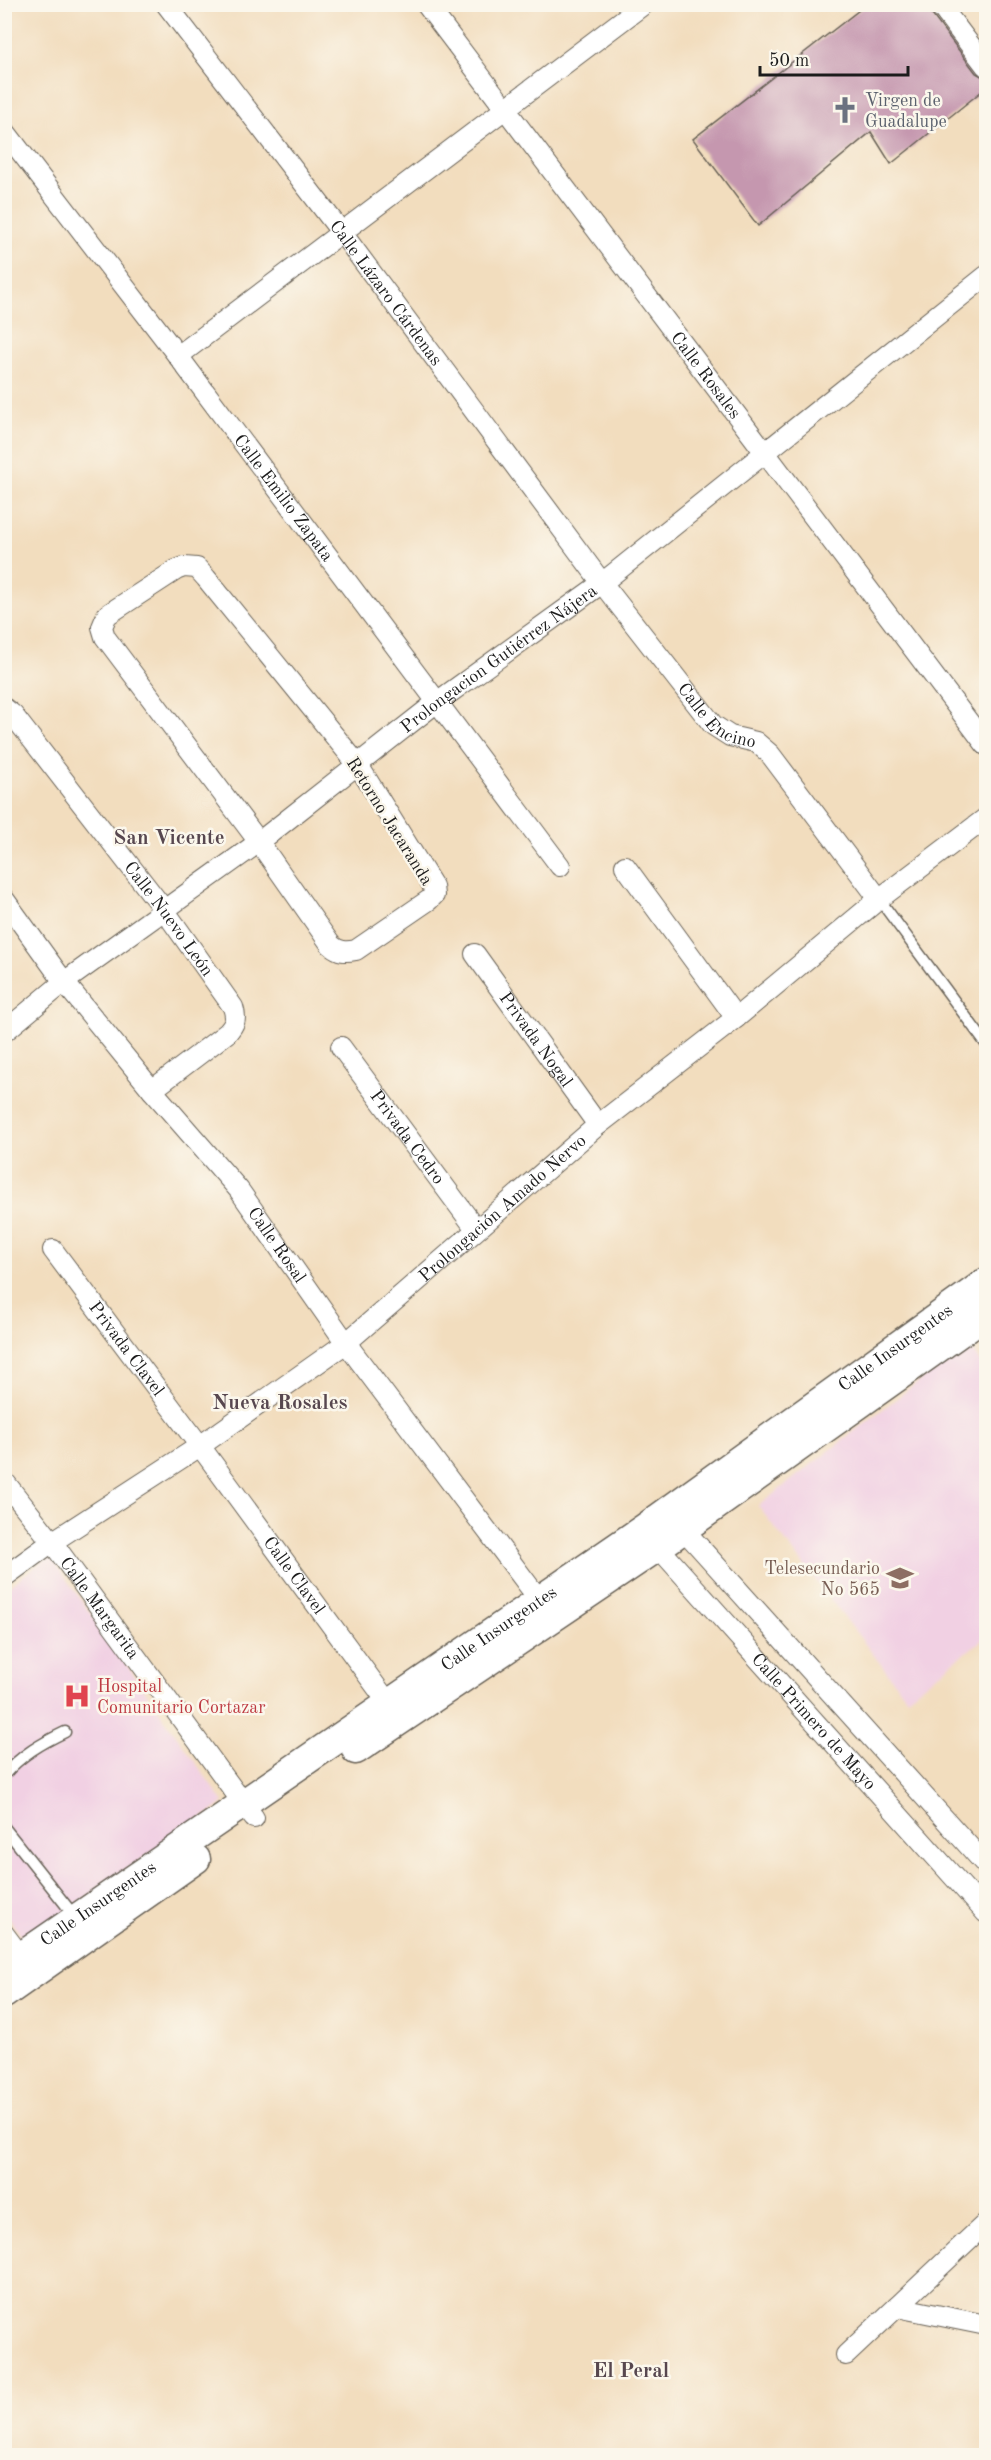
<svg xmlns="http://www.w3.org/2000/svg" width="991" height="2460" viewBox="0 0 991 2460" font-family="'Old Standard TT',serif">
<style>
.built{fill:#f1d0e3}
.building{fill:#c597af}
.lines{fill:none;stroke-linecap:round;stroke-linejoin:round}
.lane-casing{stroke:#676055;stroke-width:13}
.street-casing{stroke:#676055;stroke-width:22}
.secondary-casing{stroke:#676055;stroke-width:31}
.lane{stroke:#fff;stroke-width:10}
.street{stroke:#fff;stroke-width:20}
.secondary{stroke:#fff;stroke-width:28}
.labels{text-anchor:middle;stroke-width:5;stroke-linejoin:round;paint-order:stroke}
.worship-label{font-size:18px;fill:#5b616d;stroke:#fbf7ec;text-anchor:start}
.street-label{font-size:18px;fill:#1c1c1c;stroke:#fbf7ec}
.education-label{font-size:18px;fill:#785e54;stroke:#fbf7ec;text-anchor:end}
.health-label{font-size:18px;fill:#be3a42;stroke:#fbf7ec;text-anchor:start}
.quarter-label{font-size:21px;font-weight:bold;fill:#57474f;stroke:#fbf7ec}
</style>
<rect width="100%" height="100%" fill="#fbf7ec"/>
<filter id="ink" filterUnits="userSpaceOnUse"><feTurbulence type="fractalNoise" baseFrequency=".0167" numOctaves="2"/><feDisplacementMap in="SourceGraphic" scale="12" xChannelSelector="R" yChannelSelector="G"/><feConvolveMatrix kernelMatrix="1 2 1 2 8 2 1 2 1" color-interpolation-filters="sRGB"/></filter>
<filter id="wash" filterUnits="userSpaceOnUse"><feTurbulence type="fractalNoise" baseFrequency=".008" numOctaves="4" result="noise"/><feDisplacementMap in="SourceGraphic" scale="24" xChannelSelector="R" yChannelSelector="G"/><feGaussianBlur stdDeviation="1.35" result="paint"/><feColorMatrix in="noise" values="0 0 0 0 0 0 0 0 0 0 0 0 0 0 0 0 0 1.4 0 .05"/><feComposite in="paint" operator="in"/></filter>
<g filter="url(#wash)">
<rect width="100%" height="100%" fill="#f2ddbe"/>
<path class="built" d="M967 1344 986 1369V1637L907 1698 758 1506Z
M50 1556 224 1803 25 1940 5 1913 4 1590Z"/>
<g id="blocks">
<path class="building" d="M867 4H927L929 11 976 73 987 79V87L891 164 871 132 758 226 693 139Z"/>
</g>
</g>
<g filter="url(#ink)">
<use href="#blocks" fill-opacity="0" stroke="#676055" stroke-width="1.5"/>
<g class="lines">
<defs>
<path id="lane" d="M879 899 986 1044
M4 1775C21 1755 42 1743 65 1732
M4 1827 76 1918"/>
<g id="street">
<path id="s1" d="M166 4 342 233 602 583 713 725 730 736 756 742 770 754 879 899"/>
<path id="s2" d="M426 4 986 745"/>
<path d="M939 4 986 66"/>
<path id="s3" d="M4 130 178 356 560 866"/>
<path d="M178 356 644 4"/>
<path d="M184 567 197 568 206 578 358 765 433 886 434 895 429 900 356 950C346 952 339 952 331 945L259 842 105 637 102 627 107 615 176 570Z"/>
<path id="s4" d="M4 708 13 715 165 911 233 1007C237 1019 235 1024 227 1033L152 1090"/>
<path d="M625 866 736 1018"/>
<path id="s5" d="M4 899 64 982 152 1090 239 1190 346 1343 547 1610"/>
<path id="s6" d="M475 954 598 1125"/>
<path id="s7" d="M4 1032 64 982 259 842 437 702 602 583 986 276"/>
<path id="s8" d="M341 1047 476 1229"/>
<path id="s9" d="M53 1250 200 1446 389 1704"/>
<path id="s10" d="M4 1481 52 1542 254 1818"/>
<path d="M675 1520 986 1865"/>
<path id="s11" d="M650 1538 986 1913"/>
<path id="s12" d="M4 1577 52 1542 200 1446 346 1343 598 1125 736 1018 879 899 986 818"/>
<path d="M4 1934 28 1966"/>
<path d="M897 2307 986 2325"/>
<path d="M846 2355 986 2223"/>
</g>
<g id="secondary">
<path d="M356 1750 658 1547 986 1314"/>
<path id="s13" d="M4 1968 643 1529 986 1282"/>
<path d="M4 1994 196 1859"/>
</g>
</defs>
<use href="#lane" class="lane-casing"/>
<use href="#street" class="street-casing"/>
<use href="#secondary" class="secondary-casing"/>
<use href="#lane" class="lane"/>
<use href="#street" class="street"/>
<use href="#secondary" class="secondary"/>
</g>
</g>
<defs>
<symbol id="church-bare" viewBox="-9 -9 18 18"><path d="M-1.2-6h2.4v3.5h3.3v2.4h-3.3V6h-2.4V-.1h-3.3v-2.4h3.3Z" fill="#6b7280" stroke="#fbf7ec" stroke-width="2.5" paint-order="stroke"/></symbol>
<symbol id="school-bare" viewBox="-9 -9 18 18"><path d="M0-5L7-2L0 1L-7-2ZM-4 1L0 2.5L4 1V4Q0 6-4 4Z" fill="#8d6e63" stroke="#fbf7ec" stroke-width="2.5" paint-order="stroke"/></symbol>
<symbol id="hospital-bare" viewBox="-9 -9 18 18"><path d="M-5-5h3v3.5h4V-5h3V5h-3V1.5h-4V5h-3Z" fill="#e0444e" stroke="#fbf7ec" stroke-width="2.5" paint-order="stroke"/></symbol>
</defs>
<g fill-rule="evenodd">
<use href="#church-bare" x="826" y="91" width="38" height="38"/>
<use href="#school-bare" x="881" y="1559" width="38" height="38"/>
<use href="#hospital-bare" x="58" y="1677" width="38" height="38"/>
</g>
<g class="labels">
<g class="worship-label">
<text x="865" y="106">Virgen de<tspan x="865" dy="21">Guadalupe</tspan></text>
</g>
<g class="street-label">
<text dy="6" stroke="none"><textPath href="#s1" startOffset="363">Calle Lázaro Cárdenas</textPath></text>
<text dy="6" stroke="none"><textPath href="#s2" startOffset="465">Calle Rosales</textPath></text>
<text dy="6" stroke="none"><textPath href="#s3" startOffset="462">Calle Emilio Zapata</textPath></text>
<text dy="6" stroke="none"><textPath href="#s7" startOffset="620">Prolongacion Gutiérrez Nájera</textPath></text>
<text dy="6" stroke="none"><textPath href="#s1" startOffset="903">Calle Encino</textPath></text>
<text transform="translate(390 821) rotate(58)" y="6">Retorno Jacaranda</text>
<text dy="6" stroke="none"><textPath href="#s4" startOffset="268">Calle Nuevo León</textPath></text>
<text dy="6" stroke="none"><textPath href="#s6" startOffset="105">Privada Nogal</textPath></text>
<text dy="6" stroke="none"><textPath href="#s8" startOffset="112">Privada Cedro</textPath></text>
<text dy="6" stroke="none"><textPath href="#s12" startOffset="621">Prolongación Amado Nervo</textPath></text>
<text dy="6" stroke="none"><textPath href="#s5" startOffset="441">Calle Rosal</textPath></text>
<text dy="6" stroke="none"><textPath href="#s9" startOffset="123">Privada Clavel</textPath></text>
<text dy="6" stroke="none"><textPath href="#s13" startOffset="1086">Calle Insurgentes</textPath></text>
<text dy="6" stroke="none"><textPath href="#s9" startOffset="405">Calle Clavel</textPath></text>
<text dy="6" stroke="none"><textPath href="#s10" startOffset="159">Calle Margarita</textPath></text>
<text dy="6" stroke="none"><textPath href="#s13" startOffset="600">Calle Insurgentes</textPath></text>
<text dy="6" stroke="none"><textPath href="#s11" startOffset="246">Calle Primero de Mayo</textPath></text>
<text dy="6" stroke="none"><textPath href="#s13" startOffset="114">Calle Insurgentes</textPath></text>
</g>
<g class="education-label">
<text x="880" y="1574">Telesecundario<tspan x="880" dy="21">No 565</tspan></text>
</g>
<g class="health-label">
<text x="97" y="1692">Hospital<tspan x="97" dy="21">Comunitario Cortazar</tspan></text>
</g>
<g class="quarter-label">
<text x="169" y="844">San Vicente</text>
<text x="280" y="1409">Nueva Rosales</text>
<text x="631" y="2377">El Peral</text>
</g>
</g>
<rect width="991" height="2460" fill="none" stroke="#fbf7ec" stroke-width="24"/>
<path d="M760 66v9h148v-9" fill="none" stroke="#1c1c1c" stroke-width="3"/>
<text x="769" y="66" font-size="18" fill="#1c1c1c" stroke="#fbf7ec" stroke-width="4.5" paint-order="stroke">50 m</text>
</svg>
